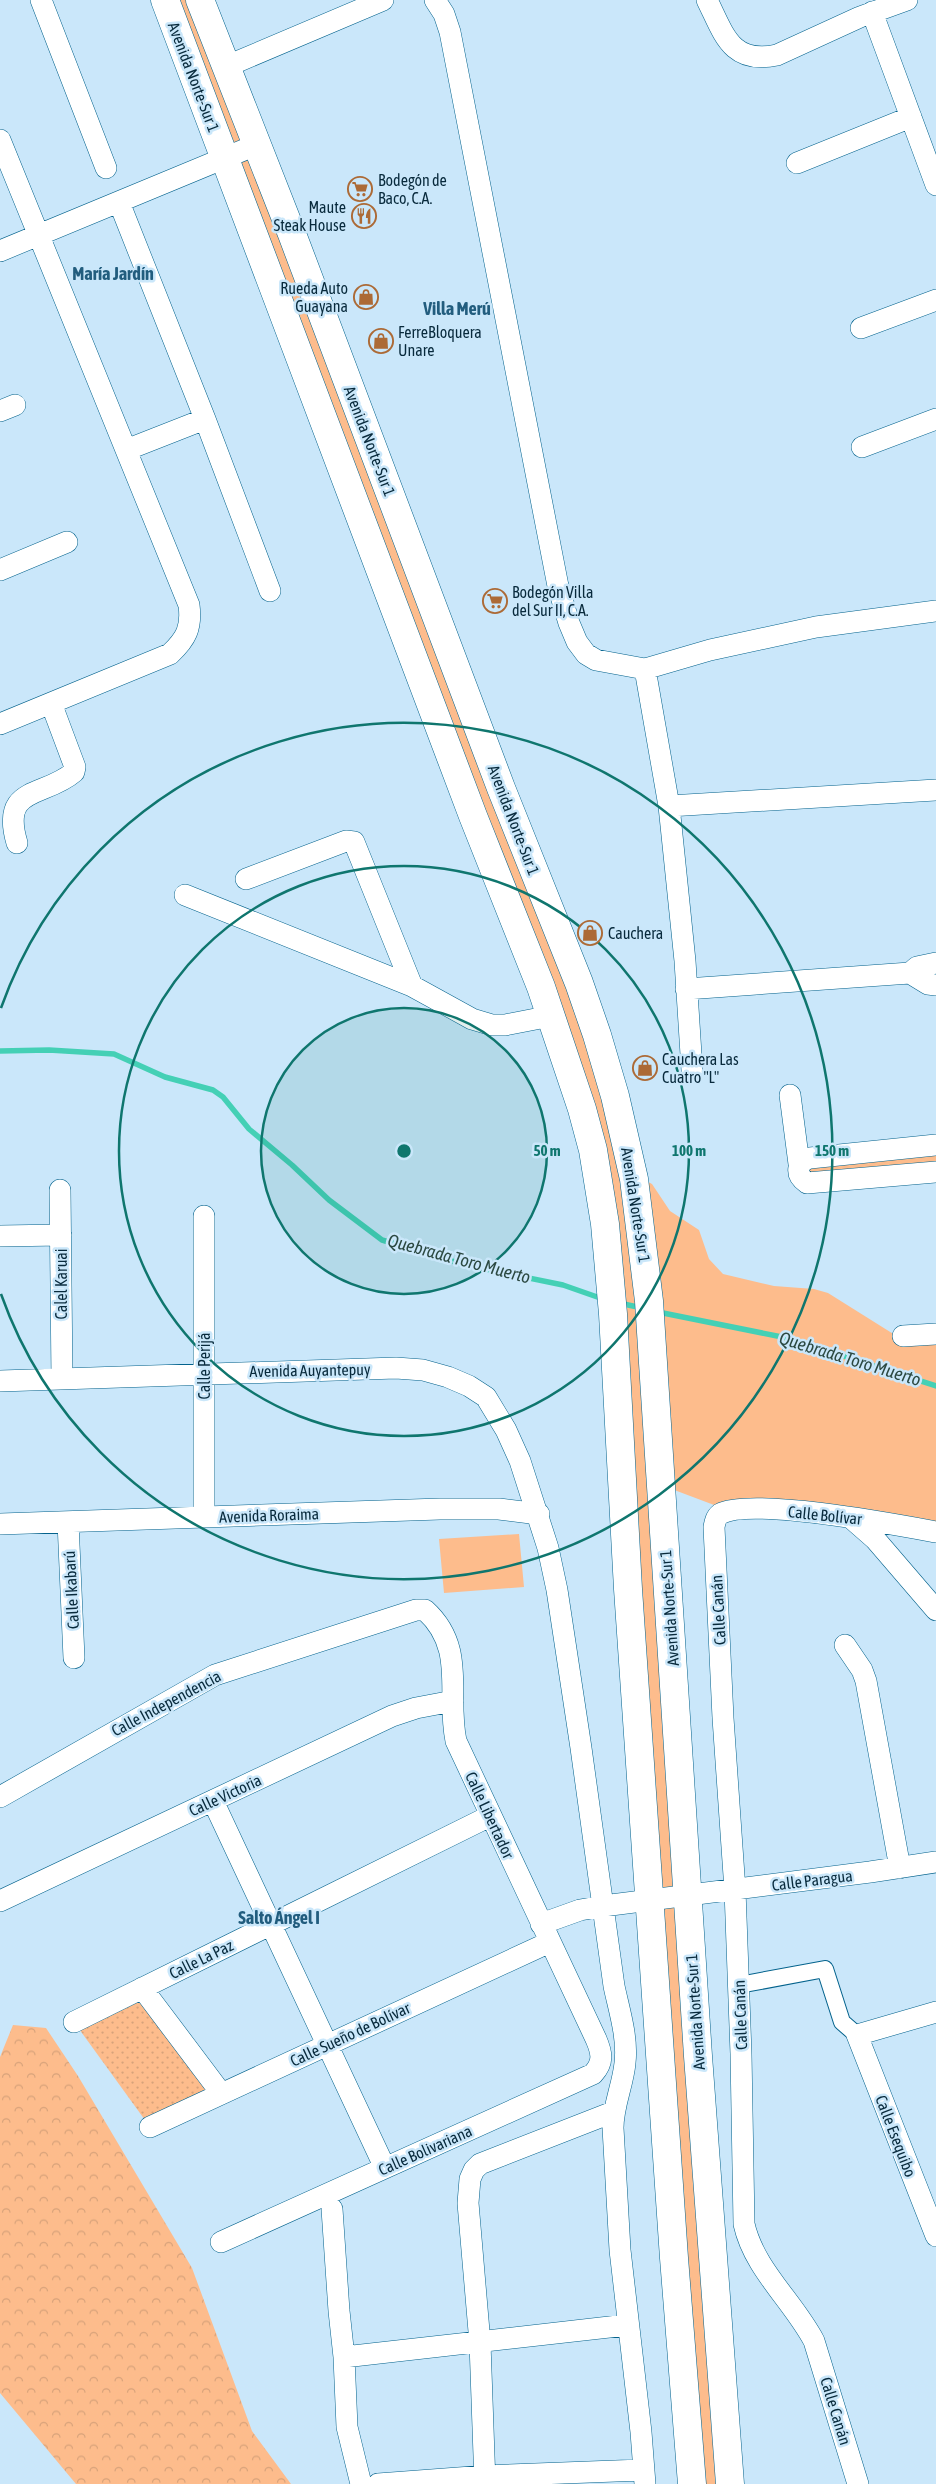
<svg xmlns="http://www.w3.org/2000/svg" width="936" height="2484" viewBox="0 0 936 2484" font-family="'Asap Condensed',sans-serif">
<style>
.green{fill:#fdbc8c}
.forest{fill:url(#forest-crowns)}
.park{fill:url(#park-dots)}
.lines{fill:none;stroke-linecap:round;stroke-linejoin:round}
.stream{stroke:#44d0b5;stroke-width:5.5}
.pedestrian-casing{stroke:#03628c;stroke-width:18}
.minor-casing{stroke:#03628c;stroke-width:22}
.secondary-casing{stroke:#03628c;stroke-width:29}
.pedestrian{stroke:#fff;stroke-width:16}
.minor{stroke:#fff;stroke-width:21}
.secondary{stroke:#fff;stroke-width:28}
.ring{fill:none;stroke:#0f766e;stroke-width:2.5}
.labels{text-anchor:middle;stroke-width:5;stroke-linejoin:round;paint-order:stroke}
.street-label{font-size:16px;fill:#082a3c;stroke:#cae7fa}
.poi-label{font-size:16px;fill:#082a3c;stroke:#cae7fa;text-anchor:start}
.neighbourhood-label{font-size:18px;font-weight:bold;fill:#225d7e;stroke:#cae7fa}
.water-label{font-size:18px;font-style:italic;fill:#2c4942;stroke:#cae7fa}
.centre{fill:#0f766e;stroke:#cae7fa;stroke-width:2.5}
.ring-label{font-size:15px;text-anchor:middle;font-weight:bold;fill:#0f766e;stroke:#cae7fa;stroke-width:5;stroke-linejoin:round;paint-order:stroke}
</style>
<defs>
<pattern id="forest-crowns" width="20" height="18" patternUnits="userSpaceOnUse" patternTransform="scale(1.25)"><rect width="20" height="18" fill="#fdbc8c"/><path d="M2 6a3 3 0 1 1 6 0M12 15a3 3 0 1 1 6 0" fill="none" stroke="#d7a27a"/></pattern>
<pattern id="park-dots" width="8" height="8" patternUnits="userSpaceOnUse" patternTransform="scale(1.25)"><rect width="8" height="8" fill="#fdbc8c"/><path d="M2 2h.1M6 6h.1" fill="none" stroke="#d7a27a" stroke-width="1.8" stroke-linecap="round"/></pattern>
</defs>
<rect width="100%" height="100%" fill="#cae7fa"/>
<path class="green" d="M165 0H200L643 1179 652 1184 670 1211 699 1230 709 1259 723 1274 774 1286 814 1289 828 1293 895 1335 936 1334V1532L730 1511 661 1485 730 2484H692L593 1150Z
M936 1145V1172L817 1182 799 1164Z
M519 1534 524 1587 444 1593 439 1539Z"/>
<path class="forest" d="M13 2025 46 2028 78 2076 192 2268 252 2431 291 2484H76L0 2393V2057Z"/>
<path class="park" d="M142 1988 221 2093 150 2127 74 2022Z"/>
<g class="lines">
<path class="stream" d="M0 1051 49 1050 114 1054 165 1077 213 1090 223 1097 249 1129 292 1165 329 1200 382 1240 465 1265 563 1285 603 1299
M619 1303 642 1308
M658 1312 787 1338 936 1386"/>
<defs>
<path id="pedestrian" d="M739 1985 825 1969 842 2022 857 2035"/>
<path id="minor" d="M41 0 106 168
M435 0 444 14 450 32 558 586 569 623 577 642 586 654 596 660 645 669 710 650 816 627 936 611
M707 0C724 34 731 65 777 55L860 17 907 0
M872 12 936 185
M225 67 383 0
M0 140 189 605C192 628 186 639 170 654L0 724
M797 163 911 117
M119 202 205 419 270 591
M0 251 256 145
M861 328 936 300
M0 411 15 405
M862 447 936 419
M126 450 205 419
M0 570 67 542
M645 669 669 806 685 961 692 1070
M669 806 936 790
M17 843C0 785 44 798 74 772L75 767 51 703
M246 879 346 841 354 842 412 986
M185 895 412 986 472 1019 492 1025H505L551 1016
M910 973 928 984 936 985
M686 989 910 973 917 967 936 963
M790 1095 799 1164
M936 1145 810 1158C796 1162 795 1175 807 1183L936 1172
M60 1190 62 1378
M0 1236 61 1235
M903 1336 936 1334
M0 1381 396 1368 423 1370 448 1377 469 1386 486 1397 506 1430 520 1461 548 1548 557 1590 581 1748 614 1986C619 2010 628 2037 625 2063 623 2085 613 2105 613 2128L620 2250 641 2432 645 2484
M204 1517V1216
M851 1518 875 1539 936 1610
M68 1522 74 1658
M0 1524 440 1509H499L539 1514
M845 1645 862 1670 866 1681 900 1868
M0 1797 215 1675 416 1610H425C467 1648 446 1694 456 1741L596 2039C602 2053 604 2062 593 2074L221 2242
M213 1801 385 2168
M0 1901 392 1716 416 1708 453 1701
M541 1924 580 1910 603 1906 870 1872 936 1862
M142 1988 221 2093
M936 2012 857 2035 936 2236
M74 2022 490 1816
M150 2127 550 1942
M332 2209 339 2311 344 2357 347 2427 361 2484
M344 2357 627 2325
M378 2484 485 2476 642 2470
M485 2484 480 2343 468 2203 470 2179 474 2170 480 2164 613 2112
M858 2484 814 2341C793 2301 754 2269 744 2224L741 2054 735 1890 723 1718 714 1527C715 1522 716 1517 720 1514 750 1497 898 1525 936 1532"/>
<path id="secondary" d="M165 0 473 816 541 987 582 1109 593 1150 605 1224 613 1314 628 1589 674 2258 692 2484
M200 0 292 234 501 788 579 983 597 1035 615 1096 634 1179 649 1301 698 2056 730 2484"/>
</defs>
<use href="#pedestrian" class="pedestrian-casing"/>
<use href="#minor" class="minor-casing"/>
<use href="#secondary" class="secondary-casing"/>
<use href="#pedestrian" class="pedestrian"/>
<use href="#minor" class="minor"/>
<use href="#secondary" class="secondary"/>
</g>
<circle cx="404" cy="1151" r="143" fill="#0f766e" fill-opacity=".12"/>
<g class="ring">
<circle cx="404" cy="1151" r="143"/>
<circle cx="404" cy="1151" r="285"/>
<path d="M1 1008A428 428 0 1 1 1 1294"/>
</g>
<defs>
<symbol id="supermarket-ring" viewBox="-11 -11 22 22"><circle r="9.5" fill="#cae7fa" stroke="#ac6a36" stroke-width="1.5"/><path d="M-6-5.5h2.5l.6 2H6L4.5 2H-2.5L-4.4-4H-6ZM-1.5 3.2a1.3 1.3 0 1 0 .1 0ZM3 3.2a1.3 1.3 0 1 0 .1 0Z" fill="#ac6a36"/></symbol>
<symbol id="restaurant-ring" viewBox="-11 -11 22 22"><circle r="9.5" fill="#cae7fa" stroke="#ac6a36" stroke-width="1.5"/><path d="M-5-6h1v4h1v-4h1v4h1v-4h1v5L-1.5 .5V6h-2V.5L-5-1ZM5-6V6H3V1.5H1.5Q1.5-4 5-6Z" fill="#ac6a36"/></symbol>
<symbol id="shop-ring" viewBox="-11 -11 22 22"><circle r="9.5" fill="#cae7fa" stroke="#ac6a36" stroke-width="1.5"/><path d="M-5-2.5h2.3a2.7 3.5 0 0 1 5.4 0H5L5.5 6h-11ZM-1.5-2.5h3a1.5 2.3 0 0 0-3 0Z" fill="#ac6a36"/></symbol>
</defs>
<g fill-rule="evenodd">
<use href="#supermarket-ring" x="346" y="175" width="28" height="28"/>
<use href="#restaurant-ring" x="350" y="202" width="28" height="28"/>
<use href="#shop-ring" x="352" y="283" width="28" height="28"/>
<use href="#shop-ring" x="367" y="327" width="28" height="28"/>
<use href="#supermarket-ring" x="481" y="587" width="28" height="28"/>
<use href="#shop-ring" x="576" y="919" width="28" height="28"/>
<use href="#shop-ring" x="631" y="1054" width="28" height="28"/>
</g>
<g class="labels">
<g class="street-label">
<text transform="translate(194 77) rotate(69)" y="6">Avenida Norte-Sur 1</text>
<text transform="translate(370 441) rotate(69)" y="6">Avenida Norte-Sur 1</text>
<text transform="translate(514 820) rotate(69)" y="6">Avenida Norte-Sur 1</text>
<text transform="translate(636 1205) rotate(81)" y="6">Avenida Norte-Sur 1</text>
<text transform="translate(61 1284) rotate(-90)" y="6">Calel Karuai</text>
<text transform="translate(204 1366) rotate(-90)" y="6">Calle Perijá</text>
<text transform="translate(310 1370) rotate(-1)" y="6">Avenida Auyantepuy</text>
<text transform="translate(269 1515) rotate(-2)" y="6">Avenida Roraima</text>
<text transform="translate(825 1515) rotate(6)" y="6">Calle Bolívar</text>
<text transform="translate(71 1590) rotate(-93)" y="6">Calle Ikabarú</text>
<text transform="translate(669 1608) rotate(-94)" y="6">Avenida Norte-Sur 1</text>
<text transform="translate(718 1610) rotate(-93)" y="6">Calle Canán</text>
<text transform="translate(166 1703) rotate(-28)" y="6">Calle Independencia</text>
<text transform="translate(225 1795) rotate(-25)" y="6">Calle Victoria</text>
<text transform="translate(490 1815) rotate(65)" y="6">Calle Libertador</text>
<text transform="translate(812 1880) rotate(-7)" y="6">Calle Paragua</text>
<text transform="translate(201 1959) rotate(-26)" y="6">Calle La Paz</text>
<text transform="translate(695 2012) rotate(-94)" y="6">Avenida Norte-Sur 1</text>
<text transform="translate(740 2015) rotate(-92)" y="6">Calle Canán</text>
<text transform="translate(350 2034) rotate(-25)" y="6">Calle Sueño de Bolívar</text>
<text transform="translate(896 2136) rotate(69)" y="6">Calle Esequibo</text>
<text transform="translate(425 2150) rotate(-24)" y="6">Calle Bolivariana</text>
<text transform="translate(836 2411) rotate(73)" y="6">Calle Canán</text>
</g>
<g class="poi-label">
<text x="378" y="186">Bodegón de<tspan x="378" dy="18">Baco, C.A.</tspan></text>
<text x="346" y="213" text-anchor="end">Maute<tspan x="346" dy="18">Steak House</tspan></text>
<text x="348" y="294" text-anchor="end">Rueda Auto<tspan x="348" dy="18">Guayana</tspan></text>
<text x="398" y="338">FerreBloquera<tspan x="398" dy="18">Unare</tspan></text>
<text x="512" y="598">Bodegón Villa<tspan x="512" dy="18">del Sur II, C.A.</tspan></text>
<text x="608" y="939">Cauchera</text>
<text x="662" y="1065">Cauchera Las<tspan x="662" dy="18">Cuatro "L"</tspan></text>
</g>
<g class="neighbourhood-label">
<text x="113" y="280">María Jardín</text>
<text x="457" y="315">Villa Merú</text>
<text x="279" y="1924">Salto Ángel I</text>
</g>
<g class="water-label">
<text transform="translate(459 1259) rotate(15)" y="6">Quebrada Toro Muerto</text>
<text transform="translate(850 1359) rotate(17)" y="6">Quebrada Toro Muerto</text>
</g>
</g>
<circle cx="404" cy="1151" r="8" class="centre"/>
<g class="ring-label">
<text x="547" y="1156">50 m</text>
<text x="689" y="1156">100 m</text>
<text x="832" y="1156">150 m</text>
</g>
</svg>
